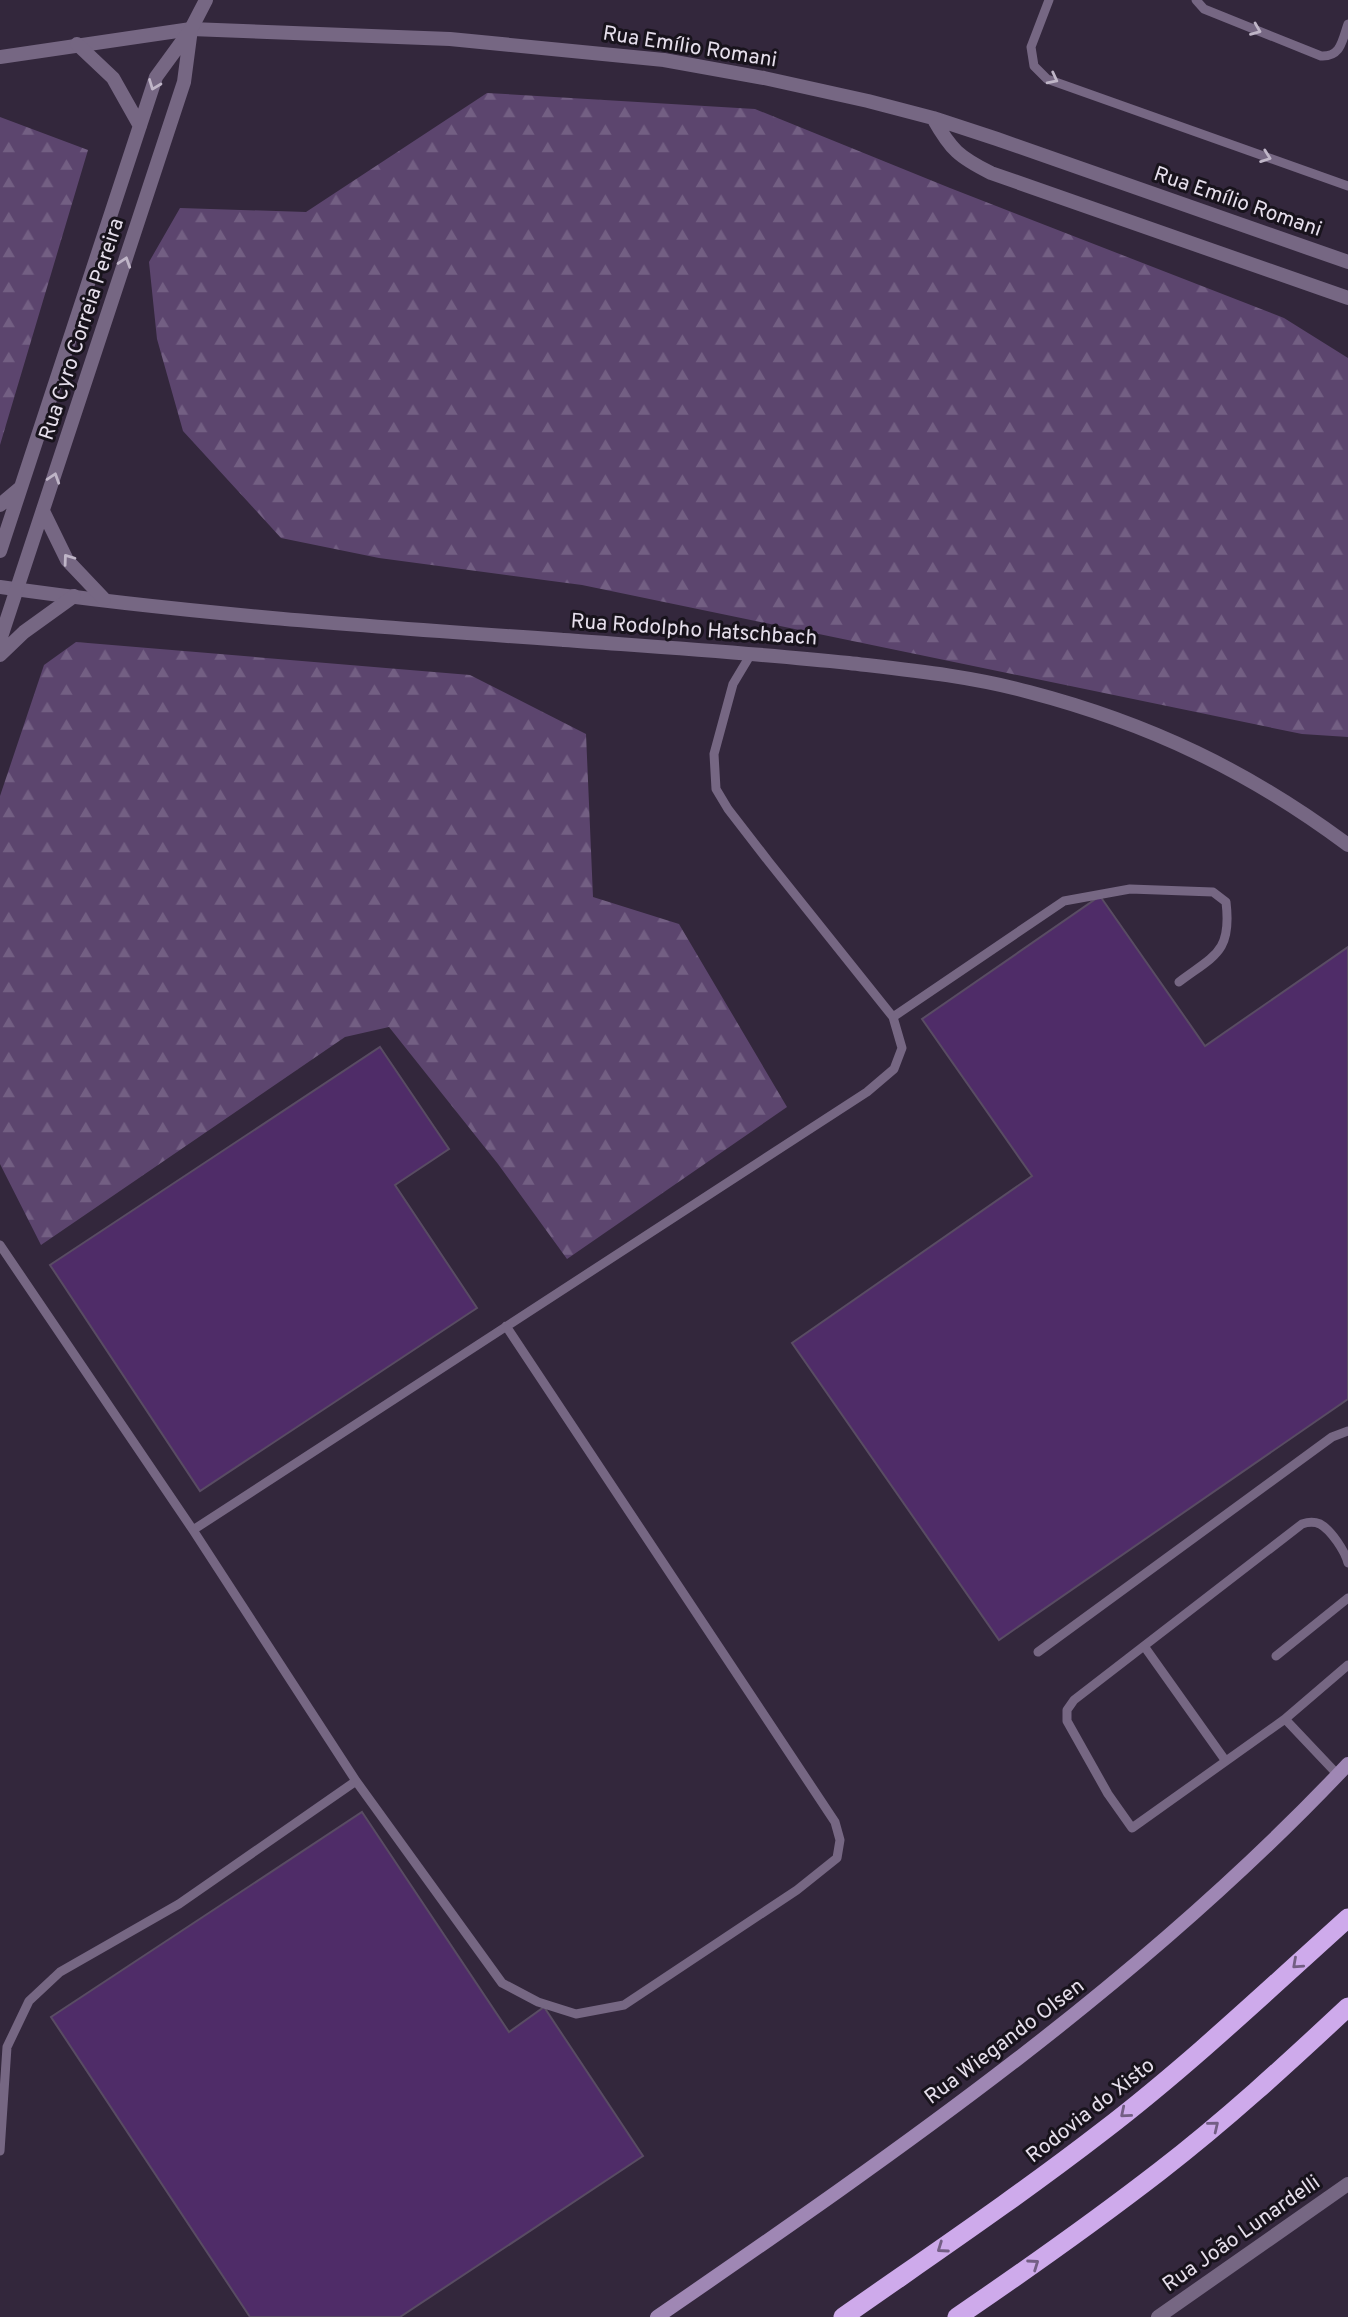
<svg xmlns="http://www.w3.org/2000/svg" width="1348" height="2317" viewBox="0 0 1348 2317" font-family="Overpass,sans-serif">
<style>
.forest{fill:url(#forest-firs)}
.building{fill:#4f2c68;stroke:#594c63;stroke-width:2}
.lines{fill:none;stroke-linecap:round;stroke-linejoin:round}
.service{stroke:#766783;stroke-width:9}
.minor{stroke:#766783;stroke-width:14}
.tertiary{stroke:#766783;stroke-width:14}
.secondary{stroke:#9f87b4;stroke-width:14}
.trunk{stroke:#ceaaeb;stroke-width:19}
.oneway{stroke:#bfb5c7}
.oneway2{stroke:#735e84}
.labels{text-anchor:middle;stroke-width:6;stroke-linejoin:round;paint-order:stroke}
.street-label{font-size:21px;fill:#e6dfec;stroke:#18131c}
</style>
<defs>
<pattern id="forest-firs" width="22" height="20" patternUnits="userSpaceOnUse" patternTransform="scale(1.75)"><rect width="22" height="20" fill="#5c456e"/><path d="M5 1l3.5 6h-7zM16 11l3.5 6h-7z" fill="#735f83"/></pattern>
</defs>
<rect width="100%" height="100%" fill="#33273c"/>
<path class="forest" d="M487 93 755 109 950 188 1284 318 1348 358V737L1302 734 582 585 379 558 281 538 183 431 157 339 149 262 180 208 306 212Z
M0 117 88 150 0 445Z
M76 642 470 675 586 734 593 897 679 924 787 1107 567 1259 498 1164 389 1027 345 1037 41 1245 0 1164V796L44 665Z"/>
<path class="building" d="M1100 896 1205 1046 1348 947V1399L999 1640 792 1343 1032 1176 922 1019Z
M380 1047 449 1149 395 1185 477 1308 200 1491 50 1265Z
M362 1812 509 2032 544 2007 643 2156 400 2317H250L51 2017Z"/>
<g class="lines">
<path class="service" d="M1049 0 1031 47 1034 66 1047 79 1348 186
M1196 0 1204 9 1321 56C1341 57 1342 41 1348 24
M893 1017 1064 901 1130 889 1213 892 1226 902C1232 952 1215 955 1179 982
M0 1245 193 1530 356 1781 502 1983 538 2002 576 2014 624 2005 797 1890 837 1858 840 1840 835 1822 506 1326
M193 1530 867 1092 894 1069 902 1048 893 1017 769 862 728 809 716 789 714 754 733 684 751 654
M1348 1563C1345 1551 1331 1530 1320 1524 1313 1521 1308 1522 1302 1524L1074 1700 1067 1710V1721L1108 1794 1132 1828 1285 1719 1348 1665
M1144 1646 1225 1760
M1038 1652 1332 1437 1348 1431
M1276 1656 1348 1598
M1285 1719 1338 1775
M0 2151 7 2047 29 2001 60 1972 179 1904 356 1781"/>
<path class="minor" d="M0 57 191 29 450 39 664 60 764 78 868 101 933 118 997 139 1348 262
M933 118C951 150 959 157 991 173L1348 298
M0 587C187 614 376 627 564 640 659 647 754 653 849 663 909 670 970 676 1029 692 1148 723 1249 771 1348 845"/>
<path class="tertiary" d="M77 44 113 78 140 126
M0 505 20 488
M43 511 67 560 104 599
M0 551 156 77 191 29 206 0
M0 640 184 82 191 29
M0 655 24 632 74 596
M1158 2317 1348 2184"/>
<path class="secondary" d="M657 2317C900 2150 1145 1980 1348 1764"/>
<path class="trunk" d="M843 2317C930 2256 1019 2196 1103 2131 1189 2065 1268 1990 1348 1918
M957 2317C1026 2270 1094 2222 1160 2171 1226 2120 1287 2064 1348 2007"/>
</g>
<defs><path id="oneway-chevron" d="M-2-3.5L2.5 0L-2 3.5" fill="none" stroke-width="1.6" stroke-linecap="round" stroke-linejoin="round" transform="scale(1.75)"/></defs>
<g class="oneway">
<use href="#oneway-chevron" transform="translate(1256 30) rotate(22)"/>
<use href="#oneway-chevron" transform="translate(1053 79) rotate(27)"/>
<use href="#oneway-chevron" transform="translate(154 85) rotate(111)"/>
<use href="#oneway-chevron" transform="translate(1266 157) rotate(20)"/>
<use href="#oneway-chevron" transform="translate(125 262) rotate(-72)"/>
<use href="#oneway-chevron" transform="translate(54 478) rotate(-72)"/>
<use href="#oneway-chevron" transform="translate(68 559) rotate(-126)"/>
</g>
<g class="oneway2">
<use href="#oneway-chevron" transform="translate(1297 1964) rotate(138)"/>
<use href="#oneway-chevron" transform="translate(1125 2113) rotate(140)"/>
<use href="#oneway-chevron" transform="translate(1214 2126) rotate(-39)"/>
<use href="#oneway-chevron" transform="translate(942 2248) rotate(145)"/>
<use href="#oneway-chevron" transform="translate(1034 2264) rotate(-35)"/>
</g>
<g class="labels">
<g class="street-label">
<text transform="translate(690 46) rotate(9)" y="7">Rua Emílio Romani</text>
<text transform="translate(1238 201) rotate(19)" y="7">Rua Emílio Romani</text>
<text transform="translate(81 329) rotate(-72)" y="7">Rua Cyro Correia Pereira</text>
<text transform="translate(694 629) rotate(4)" y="7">Rua Rodolpho Hatschbach</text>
<text transform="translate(1004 2041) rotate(-37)" y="7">Rua Wiegando Olsen</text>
<text transform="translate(1090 2110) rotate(-38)" y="7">Rodovia do Xisto</text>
<text transform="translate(1241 2233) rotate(-35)" y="7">Rua João Lunardelli</text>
</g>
</g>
</svg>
